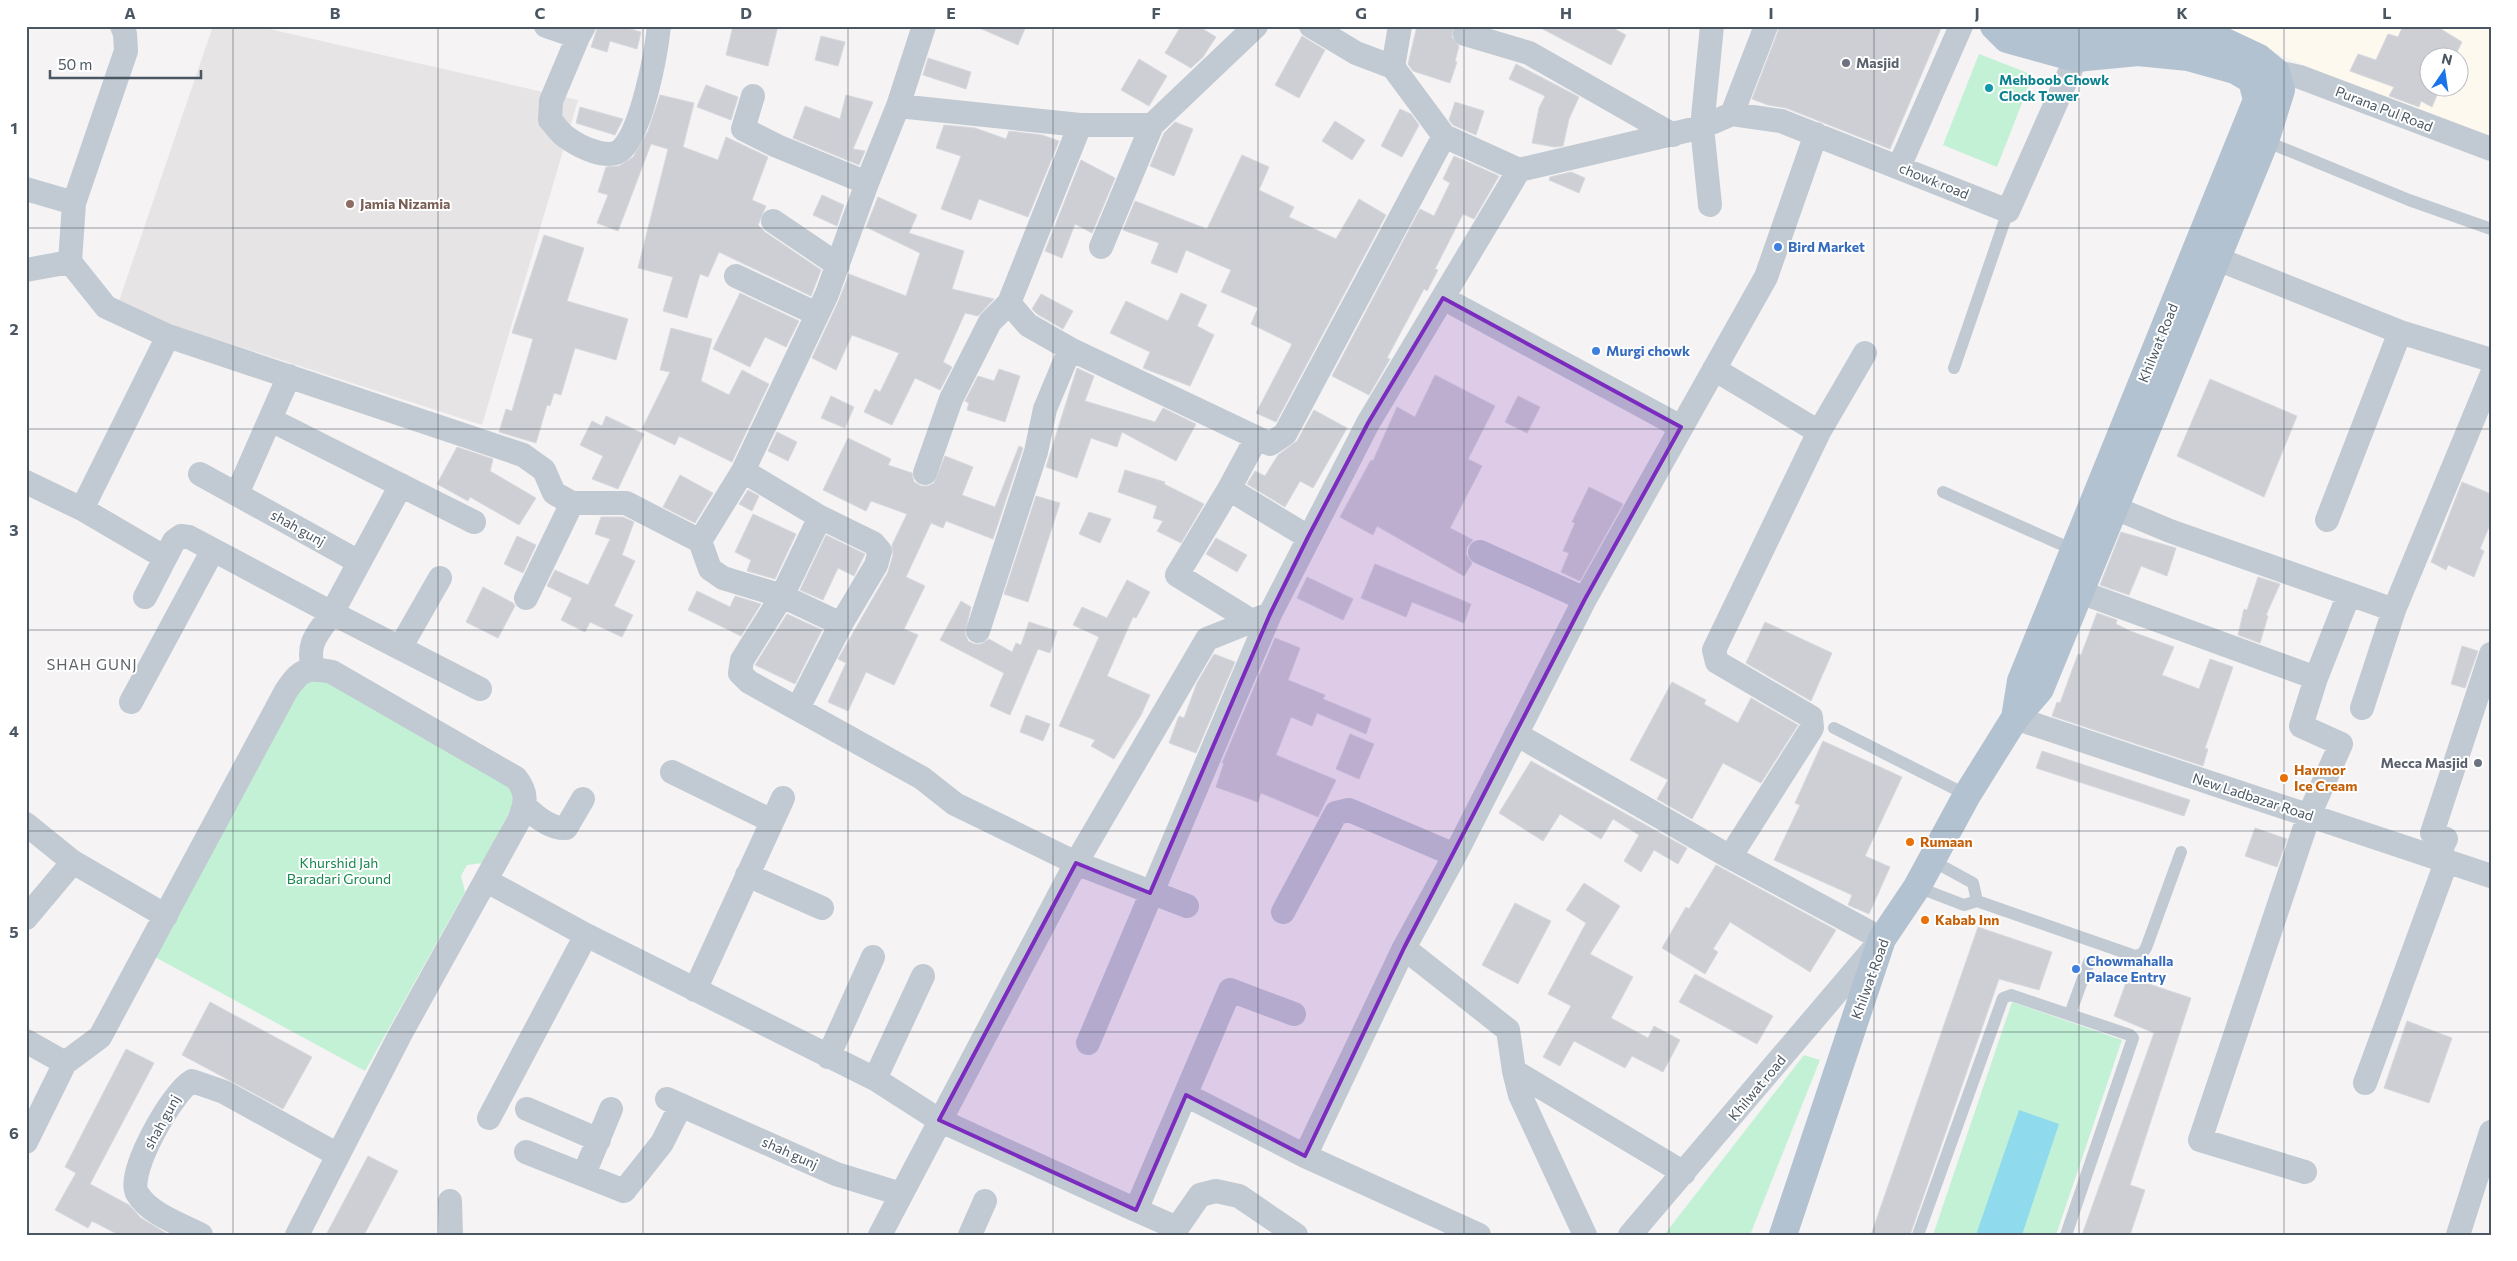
<svg xmlns="http://www.w3.org/2000/svg" width="2517" height="1261" viewBox="0 0 2517 1261" font-family="Commissioner,sans-serif">
<style>
.commercial{fill:#fdf9ef;fill-rule:evenodd}
.education{fill:#e6e4e5}
.green{fill:#c3f1d5}
.water{fill:#90daee}
.building{fill:#cdcfd5;stroke:#d7d9de}
.lines{fill:none;stroke-linecap:round;stroke-linejoin:round}
.lane{stroke:#c1cad2;stroke-width:12}
.street{stroke:#c1cad2;stroke-width:24}
.primary{stroke:#b3c2d1;stroke-width:28}
.marked{fill:#7b2cbf;fill-opacity:0.2;stroke:#7b2cbf;stroke-width:4;stroke-linejoin:round}
.grid{fill:none;stroke:#4a5661;stroke-width:1;stroke-opacity:0.55}
.worship-dot{fill:#6b7280;stroke:#fff;stroke-width:2}
.culture-dot{fill:#0f9aa8;stroke:#fff;stroke-width:2}
.education-dot{fill:#8d6e63;stroke:#fff;stroke-width:2}
.shop-dot{fill:#3f7fe0;stroke:#fff;stroke-width:2}
.food-dot{fill:#e8710a;stroke:#fff;stroke-width:2}
.labels{text-anchor:middle;stroke-width:4;stroke-linejoin:round;paint-order:stroke}
.worship-label{font-size:14px;font-weight:bold;fill:#5b616d;stroke:#fff;text-anchor:start}
.culture-label{font-size:14px;font-weight:bold;fill:#0d838f;stroke:#fff;text-anchor:start}
.street-label{font-size:14px;fill:#4a5661;stroke:#fff}
.education-label{font-size:14px;font-weight:bold;fill:#785e54;stroke:#fff;text-anchor:start}
.shop-label{font-size:14px;font-weight:bold;fill:#366cbe;stroke:#fff;text-anchor:start}
.food-label{font-size:14px;font-weight:bold;fill:#c56008;stroke:#fff;text-anchor:start}
.park-label{font-size:14px;fill:#17864f;stroke:#fff}
.neighbourhood-label{font-size:15px;letter-spacing:1px;fill:#5f6368;stroke:#fff}
.neatline{fill:none;stroke:#4a5661;stroke-width:2}
.grid-label{font-size:16px;text-anchor:middle;font-weight:bold;fill:#4a5661}
</style>
<rect width="100%" height="100%" fill="#f5f3f3"/>
<path class="commercial" d="M2210 26H2491V146L2287 58 2244 38ZM2430 58H2460V88H2430Z"/>
<path class="education" d="M213 26H256L578 100 482 425 117 307Z"/>
<path class="green" d="M1979 54 2033 75 1997 167 1943 145Z
M320 673 513 789 514 803 482 863 467 865 461 876 465 892 365 1071 155 957 304 682Z
M2012 1002 2122 1040 2056 1235H1933Z
M1804 1055 1820 1060 1750 1235H1664Z"/>
<path class="water" d="M2019 1110 2059 1124 2022 1235H1976Z"/>
<path class="building" d="M598 26H620L641 32 637 49 610 41 607 52 591 47Z
M733 26H778L768 66 726 55Z
M975 26H1026L1018 45Z
M1181 26H1198L1216 37 1203 57 1191 68 1165 53Z
M1417 26H1454L1452 37 1459 46 1455 61 1457 62 1450 83 1413 71 1408 64Z
M1537 26H1609L1626 35 1611 65Z
M1780 26H1942L1890 149 1786 108 1768 105 1752 99Z
M2403 26H2436L2462 42 2454 58H2430V88H2440L2432 107 2421 101 2419 107 2389 96 2394 87 2350 71 2358 54 2376 60 2388 34 2398 37Z
M821 36 845 42 838 66 815 60Z
M1302 36 1325 50 1299 98 1275 85Z
M928 58 971 72 966 89 923 75Z
M1139 59 1167 76 1149 106 1121 90Z
M1516 64 1579 97 1569 119 1563 146 1555 147 1532 143 1539 108 1545 96 1509 79Z
M706 85 738 97 731 120 697 107Z
M660 95 694 103 683 147 718 160 726 137 768 157 752 200 766 206 758 225 765 232 821 270 811 296 719 252 708 277 700 274 687 318 663 311 673 277 638 268 668 149 651 144 618 231 597 223 608 195 598 192 606 167 619 166 633 157 648 131Z
M846 95 873 102 853 149 865 151 859 165 793 138 805 106 840 119Z
M1455 102 1484 111 1476 135 1453 125 1449 120Z
M580 107 623 119 615 135 576 123Z
M1400 109 1411 114 1419 125 1402 157 1381 146Z
M1335 121 1365 140 1352 160 1322 141Z
M1175 122 1193 129 1174 176 1150 166 1164 133Z
M944 125 975 128 1006 139 1009 131 1042 135 1059 141 1028 217 979 199 971 220 941 209 961 156 936 148Z
M1242 155 1269 167 1259 190 1294 207 1289 217 1336 239 1359 199 1386 215 1276 422 1256 413 1292 344 1251 324 1258 308 1221 292 1231 270 1186 250 1177 273 1151 263 1159 243 1123 230 1135 201 1207 229Z
M1454 156 1499 176 1474 219 1463 214 1435 269 1438 270 1427 291 1424 289 1387 358 1390 359 1369 395 1332 376 1420 209 1434 216 1450 183 1443 179Z
M1081 160 1115 178 1092 233 1075 224 1062 258 1045 251Z
M1571 172 1585 178 1579 193 1549 180 1550 177Z
M822 195 844 205 837 226 813 215Z
M878 197 917 215 909 233 964 251 952 289 994 299 978 316 965 313 943 362 952 367 940 390 915 378 892 425 864 412 875 389 880 392 899 353 852 335 836 370 812 358 839 300 849 274 906 296 920 253 866 227Z
M544 235 584 248 567 301 628 319 616 360 575 348 561 395 554 393 550 406 547 405 536 443 499 432 506 409 512 411 533 339 512 333Z
M740 293 799 321 786 347 765 337 750 367 713 349Z
M1181 293 1207 305 1197 326 1214 335 1190 386 1143 368 1150 352 1110 333 1126 301 1168 321Z
M1041 294 1073 311 1063 329 1037 314 1032 309Z
M671 328 712 339 701 381 729 395 742 370 769 384 732 462 679 436 675 445 642 429 670 372 660 370Z
M1077 368 1094 376 1085 401 1155 422 1163 408 1196 424 1176 461 1122 432 1117 447 1091 438 1077 478 1046 467Z
M999 369 1020 376 1005 422 967 410 969 403 965 401 978 376 994 381Z
M1435 375 1495 406 1468 459 1482 466 1450 528 1473 540 1467 547 1466 554 1472 563 1464 576 1377 526 1373 535 1340 517 1371 460 1373 461 1397 407 1415 417Z
M2210 379 2297 416 2264 497 2177 456Z
M831 396 854 407 845 428 821 418Z
M1518 396 1540 407 1527 433 1505 422Z
M1314 410 1347 428 1313 488 1300 481 1285 507 1247 484 1255 471 1265 476 1278 455 1297 441Z
M606 416 644 434 618 489 592 479 603 456 580 445 592 421 602 426Z
M777 432 797 442 788 461 768 451Z
M848 438 891 459 888 465 912 473 914 482 921 486H928L934 483 945 456 973 467 962 495 995 507 1019 446 1023 448 993 539 946 521 943 528 931 523 906 577 925 586 904 629 918 635 894 685 866 672 848 711 828 702 846 663 838 659 888 572 893 555 892 545 907 514 871 501 866 511 823 490Z
M457 447 493 459 490 471 536 498 519 525 470 497 468 501 437 484Z
M1125 470 1165 482 1164 484 1204 504 1181 543 1157 531 1163 521 1153 518 1157 506 1118 492Z
M680 475 713 493 695 523 663 507Z
M2462 482 2491 494V522L2480 549 2484 551 2474 577 2448 565 2446 570 2431 562Z
M1589 487 1623 504 1580 581 1561 572 1569 553 1563 551 1575 523 1572 522Z
M748 490 759 496 752 511 739 504Z
M1036 496 1060 503 1028 602 1004 594Z
M1089 512 1111 519 1100 543 1079 534Z
M753 514 796 534 775 579 747 571 751 560 735 552Z
M601 517H623L634 522 622 555 635 561 614 606 633 615 622 637 590 622 585 632 561 620 572 598 547 586 555 570 588 585 610 539 595 534Z
M2121 532 2176 548 2167 576 2141 566 2129 595 2100 585Z
M826 535 865 554 854 576 838 568 823 600 800 590Z
M517 536 536 545 523 573 504 564Z
M1216 538 1247 555 1237 572 1206 554Z
M1375 564 1471 604 1464 623 1412 602 1406 617 1361 598Z
M1307 577 1353 599 1343 620 1297 598Z
M2258 577 2280 584 2266 615 2268 616 2260 643 2238 635 2244 609 2247 610Z
M1127 580 1150 592 1136 618 1133 617 1107 676 1150 695 1141 715 1114 759 1091 746 1095 740 1059 726 1099 637 1073 625 1082 607 1107 618Z
M483 587 513 603 515 606 498 638 466 622Z
M697 591 730 607 735 596 761 604 741 636 688 610Z
M961 601 971 607 965 633 968 641 974 644H981L989 639 1012 652 1016 643 1021 645 1029 622 1057 631 1050 653 1038 649 1010 715 990 706 1004 673 940 640Z
M2097 613 2117 620 2116 624 2130 631 2174 647 2162 675 2199 689 2210 659 2233 667 2205 748 2208 749 2203 766 2052 716 2057 702 2060 703 2078 654 2081 655Z
M787 614 822 630 795 684 755 665Z
M1765 622 1832 653 1811 701 1746 663Z
M1275 638 1300 648 1288 680 1325 695 1323 699 1371 719 1366 734 1317 713 1312 726 1291 717 1276 755 1336 780 1318 817 1261 793 1258 802 1216 787 1224 763H1222Z
M2462 646 2478 651 2465 688 2451 684Z
M1214 654 1235 662 1196 753 1169 743 1179 716 1184 718 1197 683Z
M1672 682 1706 700 1704 704 1738 723 1751 698 1798 725 1761 783 1723 763 1692 819 1657 799 1668 780 1630 760Z
M1026 715 1050 724 1043 741 1020 732Z
M1350 734 1374 744 1359 779 1336 769Z
M1823 741 1902 777 1865 856 1890 867 1869 914 1848 905 1852 895 1774 860 1800 805 1795 803Z
M2042 751 2190 800 2184 816 2036 768Z
M1531 761 1687 848 1678 864 1654 850 1641 872 1624 861 1639 835 1613 819 1601 839 1560 814 1543 841 1499 813Z
M2255 828 2287 839 2277 867 2245 856Z
M1716 865 1836 930 1810 972 1730 922 1713 949 1718 952 1705 974 1662 948 1686 907 1689 909Z
M1584 883 1620 906 1590 954 1633 977 1611 1018 1648 1038 1654 1026 1680 1040 1663 1072 1632 1056 1625 1068 1574 1041 1560 1066 1543 1057 1571 1006 1548 994 1586 923 1566 910Z
M1515 903 1551 921 1518 984 1482 965Z
M1978 927 2052 952 2039 990 1999 979 1910 1235H1871Z
M1695 974 1773 1016 1757 1044 1679 1002Z
M2128 977 2191 998 2130 1185 2145 1190 2130 1235H2082L2154 1033 2114 1016Z
M210 1002 312 1057 283 1109 182 1055Z
M2407 1021 2452 1038 2429 1103 2384 1088Z
M126 1049 154 1063 90 1184 129 1205 141 1218 169 1235H119L92 1221 88 1228 55 1210 76 1173 65 1167Z
M368 1156 398 1171 364 1235H326Z"/>
<g class="lines">
<path class="lane" d="M2265 141 2409 200 2491 229
M1954 368 2008 211
M1943 492 2076 551
M1834 728 1967 795
M1931 860 1973 883 1977 901
M1917 887 1964 905 1977 901 2135 956 2142 954 2146 948 2181 852
M2070 1014 2089 962
M1918 1235 2003 998 2011 995 2130 1035 2133 1038 2066 1235"/>
<path class="street" d="M546 26 578 37 584 26
M1311 26 1356 53 1393 67 1444 136 1519 170
M1465 34 1529 53 1673 135
M578 37 551 101 550 120C555 125 560 133 566 137 578 146 609 162 622 149 642 129 656 55 659 26
M1393 67 1400 26
M2276 72 2300 77 2491 149
M753 96 743 129 777 146 867 183
M898 106 1080 125H1152L1256 26
M1732 114 1766 26
M1899 167 1961 26
M26 189 74 203
M1710 205 1702 127 1732 114 1781 121 2008 211 2076 58
M773 221 838 265
M1101 247 1152 125
M2215 258 2400 332 2491 360
M70 262 106 307 168 336 523 455 544 470 554 493 572 503H626L700 541 743 471 827 294 867 183 898 106 924 26
M26 270 70 262 74 203 126 51 125 34 122 26
M736 276 817 314
M1443 298 1681 427
M1070 349 1028 325 1009 303 1080 125
M1714 369 1819 432
M271 420 474 522
M743 471 820 517 873 543 880 551 876 565 841 624 798 708
M925 473 951 399 990 322 1009 303
M200 474 359 562
M26 482 82 509 164 557
M401 485 332 613 480 689
M1229 489 1308 537
M237 494 289 376
M2115 508 2170 531 2349 594
M82 509 168 336
M820 517 782 596 742 660 740 673 749 682 922 778 955 804 1076 863 1187 906
M2327 520 2400 332
M700 541 710 569 723 578 782 596 841 624
M1480 552 1585 599
M2080 592 2316 678
M145 597 174 541 181 536 189 537 332 613C318 633 306 643 313 668
M526 598 572 503
M1250 620 1177 575 1229 489 1256 439
M978 631 1036 452 1045 409 1070 349 1270 444 1285 434 1444 136
M400 648 440 578
M131 702 213 550
M2362 708 2394 610 2491 376
M2015 718 2491 876
M1516 734 1730 857 1882 939 1630 1235
M672 772 772 821
M525 806C535 816 551 829 566 828L583 799
M26 824 73 862 166 916
M1730 857 1812 728 1811 717 1717 662 1714 650 1819 432 1865 353
M2437 857 2446 839 2432 833 2491 654
M747 875 822 908
M487 881 586 935 875 1079 939 1120 1136 1210
M1283 912 1336 813 1349 810 1455 855
M26 918 73 862
M1404 948 1508 1030 1514 1071 1520 1095 1585 1235
M695 990 783 798
M26 1041 65 1063
M1088 1043 1270 614
M828 1057 873 957
M1514 1071 1684 1173
M875 1079 923 976
M2365 1083 2447 860
M1186 1095 1305 1156 1479 1235
M667 1099 836 1174 901 1194
M527 1109 599 1140
M489 1118 586 935
M26 1142 65 1063 100 1037 286 691C301 669 306 667 332 672L516 778C528 793 526 803 519 820L401 1033 297 1235
M526 1152 624 1191 662 1143 681 1105
M1305 1156 1404 948 1455 855 1585 599 1766 277 1816 134
M2305 1172 2200 1140 2309 815 2341 744 2301 726 2316 678 2349 594 2394 610
M584 1174 611 1109
M450 1201 451 1235
M1177 1228 1200 1195 1216 1191 1239 1196 1296 1235
M201 1235C180 1224 149 1214 137 1193 126 1173 173 1091 192 1081L224 1092 338 1155
M880 1235 1076 863 1207 639 1270 614 1368 423 1519 170 1702 127 1712 26
M970 1235 985 1201
M1173 1235 1177 1228 1136 1210 1230 990 1294 1014
M2458 1235 2491 1132"/>
<path class="primary" d="M1994 26 2007 39 2076 58 2138 52 2188 57 2235 70 2252 80 2257 100 2021 681 2015 718
M1783 1235 1882 939 1917 887 1967 795 2015 718 2040 689 2265 141 2281 90 2276 72 2259 58 2225 42 2189 34 2164 32 2084 36 2047 32 2026 26"/>
</g>
<path class="marked" d="M1443 298 1681 427 1585 599 1404 948 1305 1156 1186 1095 1136 1210 939 1120 1076 863 1150 893 1270 614 1308 537 1368 423Z"/>
<path class="grid" d="M233 26V1235M438 26V1235M643 26V1235M848 26V1235M1053 26V1235M1258 26V1235M1464 26V1235M1669 26V1235M1874 26V1235M2079 26V1235M2284 26V1235M26 228H2491M26 429H2491M26 630H2491M26 831H2491M26 1032H2491"/>
<g class="worship-dot">
<circle cx="1846" cy="63" r="5"/>
<circle cx="2478" cy="763" r="5"/>
</g>
<circle class="culture-dot" cx="1989" cy="88" r="5"/>
<circle class="education-dot" cx="350" cy="204" r="5"/>
<g class="shop-dot">
<circle cx="1778" cy="247" r="5"/>
<circle cx="1596" cy="351" r="5"/>
<circle cx="2076" cy="969" r="5"/>
</g>
<g class="food-dot">
<circle cx="2284" cy="778" r="5"/>
<circle cx="1910" cy="842" r="5"/>
<circle cx="1925" cy="920" r="5"/>
</g>
<g class="labels">
<g class="worship-label">
<text x="1856" y="68">Masjid</text>
<text x="2468" y="768" text-anchor="end">Mecca Masjid</text>
</g>
<g class="culture-label">
<text x="1999" y="85">Mehboob Chowk<tspan x="1999" dy="16">Clock Tower</tspan></text>
</g>
<g class="street-label">
<text transform="translate(2384 109) rotate(21)" y="5">Purana Pul Road</text>
<text transform="translate(1934 181) rotate(22)" y="5">chowk road</text>
<text transform="translate(2158 343) rotate(-68)" y="5">Khilwat Road</text>
<text transform="translate(298 528) rotate(29)" y="5">shah gunj</text>
<text transform="translate(2253 797) rotate(18)" y="5">New Ladbazar Road</text>
<text transform="translate(1870 979) rotate(-70)" y="5">Khilwat Road</text>
<text transform="translate(1757 1088) rotate(-50)" y="5">Khilwat road</text>
<text transform="translate(162 1122) rotate(-61)" y="5">shah gunj</text>
<text transform="translate(790 1153) rotate(24)" y="5">shah gunj</text>
</g>
<g class="education-label">
<text x="360" y="209">Jamia Nizamia</text>
</g>
<g class="shop-label">
<text x="1788" y="252">Bird Market</text>
<text x="1606" y="356">Murgi chowk</text>
<text x="2086" y="966">Chowmahalla<tspan x="2086" dy="16">Palace Entry</tspan></text>
</g>
<g class="food-label">
<text x="2294" y="775">Havmor<tspan x="2294" dy="16">Ice Cream</tspan></text>
<text x="1920" y="847">Rumaan</text>
<text x="1935" y="925">Kabab Inn</text>
</g>
<g class="park-label">
<text x="339" y="868">Khurshid Jah<tspan x="339" dy="16">Baradari Ground</tspan></text>
</g>
<g class="neighbourhood-label">
<text x="92" y="670">SHAH GUNJ</text>
</g>
</g>
<rect width="2517" height="1261" fill="none" stroke="#ffffff" stroke-width="55"/>
<g transform="translate(2444 72) rotate(13)"><circle r="24" fill="#ffffff" stroke="#b7bbc0"/>
<path d="M0-4L9 19L0 12L-9 19Z" fill="#1a73e8"/>
<text y="-8" font-size="14" font-weight="bold" text-anchor="middle" fill="#4a5661">N</text>
</g>
<path d="M50 70v8h151v-8" fill="none" stroke="#4a5661" stroke-width="2.5"/>
<text x="58" y="70" font-size="15" fill="#4a5661" stroke="#ffffff" stroke-width="4" paint-order="stroke">50 m</text>
<rect x="28" y="28" width="2462" height="1206" class="neatline"/>
<g class="grid-label">
<text x="130" y="19">A</text>
<text x="335" y="19">B</text>
<text x="540" y="19">C</text>
<text x="746" y="19">D</text>
<text x="951" y="19">E</text>
<text x="1156" y="19">F</text>
<text x="1361" y="19">G</text>
<text x="1566" y="19">H</text>
<text x="1771" y="19">I</text>
<text x="1977" y="19">J</text>
<text x="2182" y="19">K</text>
<text x="2387" y="19">L</text>
<text x="14" y="134">1</text>
<text x="14" y="335">2</text>
<text x="14" y="536">3</text>
<text x="14" y="737">4</text>
<text x="14" y="938">5</text>
<text x="14" y="1139">6</text>
</g>
</svg>
